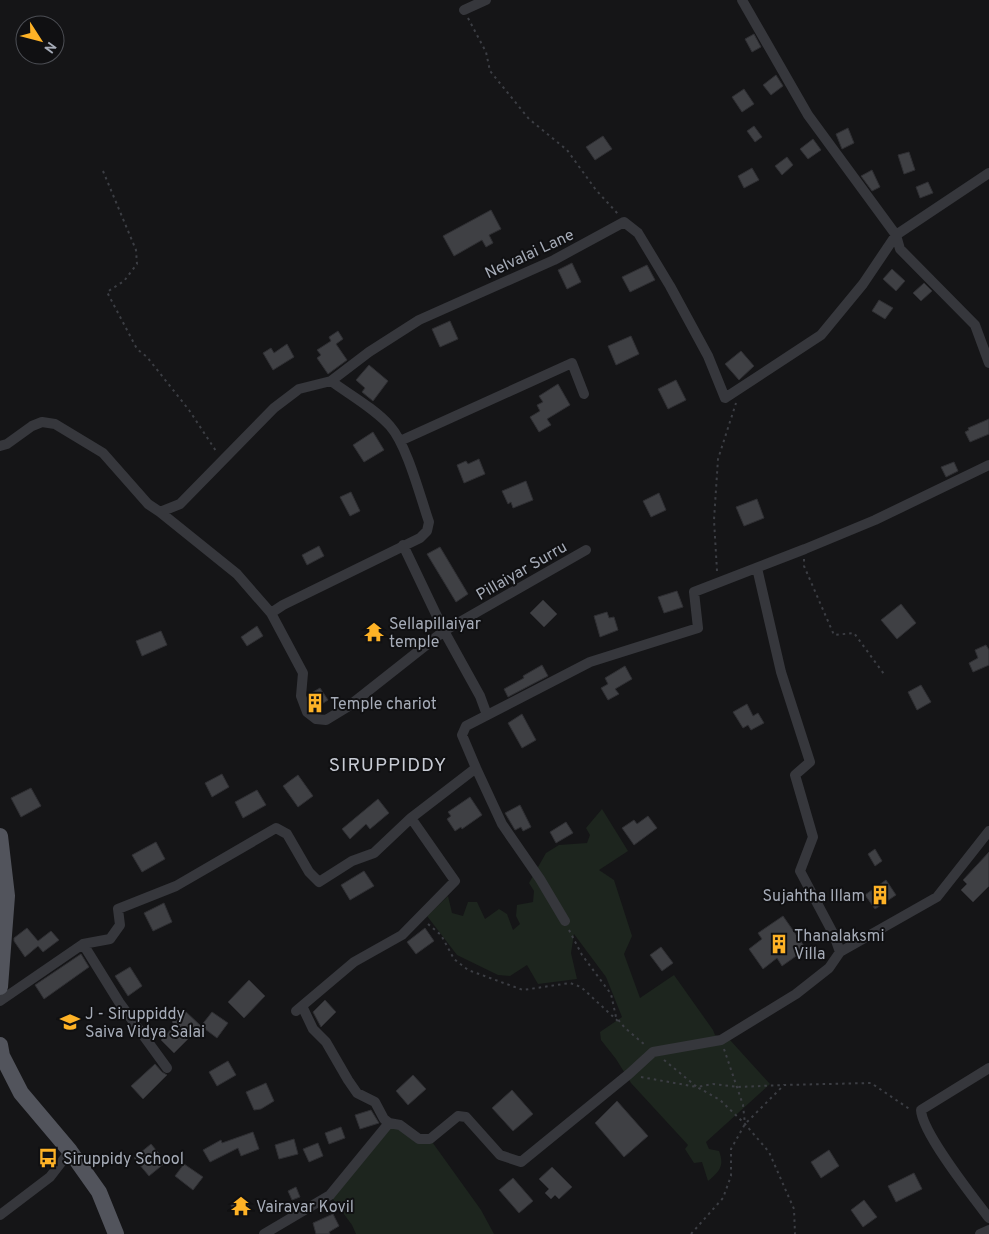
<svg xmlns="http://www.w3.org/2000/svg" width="989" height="1234" viewBox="0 0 989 1234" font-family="Overpass,sans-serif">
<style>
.green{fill:#1d251e}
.building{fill:#3f4044;stroke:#2f2f33}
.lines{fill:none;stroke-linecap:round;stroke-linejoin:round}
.path{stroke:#3c3e44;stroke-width:2;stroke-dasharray:2.5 4;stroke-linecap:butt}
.street{stroke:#36373c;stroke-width:10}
.primary{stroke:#52545c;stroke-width:16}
.labels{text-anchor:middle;stroke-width:4;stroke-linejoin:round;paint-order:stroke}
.street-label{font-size:16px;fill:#a6acb8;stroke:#101012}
.poi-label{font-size:16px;fill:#a6acb8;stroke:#101012;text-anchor:start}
.quarter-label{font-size:19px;letter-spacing:1px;fill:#c7cbd4;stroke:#101012}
</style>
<rect width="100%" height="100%" fill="#151517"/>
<path class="green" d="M602 809 628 851 599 870 614 880 632 936 624 954 640 998 674 975 713 1030 715 1035 730 1040 770 1084 706 1142 709 1149 719 1151C725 1166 719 1172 708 1181L702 1162 694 1163 685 1149 688 1145 631 1083 616 1059 601 1040 600 1032 622 1017 606 977 574 934 571 953 577 979 538 984 527 965 510 976 498 975 457 955 427 916 448 896 452 913 463 916 468 902H477L485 919 499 909 507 914 513 930 520 924 516 916 517 905 533 902 534 891 529 883 546 853 559 845 587 843 590 835 586 828Z
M389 1123 430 1139 481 1210 494 1234H356L352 1225 330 1195Z"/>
<path class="building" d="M754 34 761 47 752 52 745 39Z
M776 75 783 86 771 95 763 85Z
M744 89 754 104 742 112 732 97Z
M754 126 762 137 755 142 747 131Z
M848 128 854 143 842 149 836 134Z
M603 136 612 149 595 160 586 147Z
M813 139 821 150 808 159 800 149Z
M909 152 915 170 904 174 898 155Z
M787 157 793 165 782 175 775 166Z
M752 168 759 180 744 188 738 176Z
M872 170 880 187 872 191 861 176Z
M928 182 933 193 920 198 916 187Z
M491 210 501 229 489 235 493 243 486 247 482 240 454 256 443 236Z
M572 263 581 282 567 289 558 270Z
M647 265 655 280 630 292 622 277Z
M892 269 905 281 896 291 883 279Z
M924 283 932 291 921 301 913 293Z
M879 300 893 308 885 319 872 311Z
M450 321 458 339 440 347 432 329Z
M338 331 343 339 336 344 347 360 328 374 317 358 321 355 317 350 331 341 329 337Z
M631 336 639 354 616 365 608 346Z
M287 344 294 357 273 370 263 353 271 348 274 353Z
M741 351 754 366 739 380 725 364Z
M369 365 388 381 373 401 362 392 365 388 356 380Z
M676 380 686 400 668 409 658 389Z
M558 384 570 405 547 419 551 425 539 432 530 417 540 411 537 405 543 402 539 396Z
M989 419V434L970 442 965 432 969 430 968 428Z
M373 432 384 450 364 462 353 445Z
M479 459 485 474 464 483 457 465 466 461 468 464Z
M954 462 958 471 946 477 941 467Z
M526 481 533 500 513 508 511 502 508 504 502 491Z
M351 492 360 511 350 516 340 497Z
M659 493 666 510 651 517 643 501Z
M757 499 764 518 744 526 736 507Z
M319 546 324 556 307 565 302 555Z
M440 547 468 594 456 602 427 554Z
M677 591 683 607 664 613 658 597Z
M543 600 557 614 544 627 530 613Z
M901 604 916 623 897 639 881 620Z
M607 612 609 618 614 617 618 630 600 637 594 616Z
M257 626 263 636 247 646 241 637Z
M161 631 167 645 142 656 136 641Z
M986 645 989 650V665L973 672 969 663 978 658 975 650Z
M542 665 548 676 508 697 504 689 524 678 523 676Z
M625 666 632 679 615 689 619 694 608 700 601 688 608 684 605 678Z
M921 685 931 702 917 710 908 692Z
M320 688 328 700 314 709 308 695Z
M747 704 753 716 758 713 764 723 751 730 748 725 743 728 733 712Z
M522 714 536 740 522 748 508 723Z
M222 774 229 787 212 797 205 783Z
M298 775 313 796 298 807 283 786Z
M31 788 41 806 21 817 11 798Z
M257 790 266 805 243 818 235 802Z
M470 797 482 815 462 829 461 827 455 831 447 819 451 816 448 812Z
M378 799 389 813 370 829 366 824 350 839 342 829Z
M520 805 531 827 523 831 521 827 515 830 505 813Z
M648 816 657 828 634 845 622 828 634 820 637 824Z
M566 822 573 833 556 843 550 832Z
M156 842 165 859 142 872 132 855Z
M875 849 882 861 875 866 868 854Z
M989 852V886L973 902 961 890 967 884 963 880Z
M364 871 374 886 350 900 341 885Z
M886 880 896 895 875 909 865 895Z
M164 903 172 922 153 931 144 913Z
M783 916 806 949 782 966 777 958 763 969 749 949 762 939 758 933Z
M27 928 38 941 51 931 59 940 43 952 38 946 25 957 14 941V938Z
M425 928 434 941 416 954 407 942Z
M661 947 673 963 662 971 650 955Z
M81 954 89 967 44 999 35 985Z
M130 967 142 986 128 996 115 976Z
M249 980 265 996 244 1018 228 1002Z
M325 1000 336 1012 321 1027 313 1012Z
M184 1010 201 1026 174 1053 161 1040 175 1025 172 1022Z
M212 1012 228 1023 217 1038 201 1026Z
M228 1061 236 1075 217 1086 209 1072Z
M155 1064 162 1072 167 1075 143 1099 131 1086Z
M413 1075 426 1089 408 1105 396 1091Z
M266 1083 274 1101 261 1109 254 1110 246 1092Z
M512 1090 533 1114 513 1131 492 1108Z
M617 1101 648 1136 624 1157 595 1123Z
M371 1110 379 1123 360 1129 355 1115Z
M341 1127 345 1138 329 1144 325 1133Z
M253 1132 259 1149 241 1156 238 1148 210 1162 203 1150 221 1140 222 1143Z
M294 1139 298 1154 279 1159 275 1145Z
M318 1143 323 1156 309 1162 303 1149Z
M151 1144 166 1162 149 1176 134 1158Z
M829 1150 839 1166 821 1178 811 1162Z
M184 1164 203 1177 193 1190 175 1176Z
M552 1167 572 1187 559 1199 555 1195 551 1199 545 1193 549 1189 539 1179Z
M914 1173 922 1189 896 1202 888 1186Z
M513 1178 533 1201 519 1213 499 1190Z
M296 1187 300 1197 292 1200 288 1191Z
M246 1199 249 1208 235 1215 231 1205Z
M864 1200 877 1217 863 1227 851 1210Z
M333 1214 339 1226 329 1232 330 1234H316L313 1223Z"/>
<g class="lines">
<path class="path" d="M468 18 486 52 490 71 529 119 567 150 596 190 618 214
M103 171 136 250 137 264 124 281 107 292 137 349 147 357 189 410 216 451
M804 559V566L834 635 854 633 884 674
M717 571 714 520 718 459 736 403
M428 924 441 935 454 959 468 970 523 990 570 983 581 987 620 1023
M569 930 582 955 611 994 616 1017 625 1028 645 1045
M724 1049 743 1105 745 1124
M664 1060 697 1087 713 1084 738 1087 784 1085
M641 1077 697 1087 720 1100 745 1124 769 1152 794 1209 795 1234
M691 1234 723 1198 731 1176V1149L745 1124 784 1085 871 1083 911 1110"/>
<path class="street" d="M742 0 808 115 896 235 900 249 975 325 989 363
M464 10 486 0
M400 441 572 363 584 394
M0 446 7 444 32 426 42 422 55 424 103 453 148 504 160 512 180 504 274 408 299 389 331 381 369 352 419 320 554 260 624 222 638 233 670 286 708 356 725 398 821 335 863 284 896 235 989 173
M160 512 237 574 271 613 283 605 420 538 427 531 429 522C420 496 407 445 390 426 374 408 350 395 331 381
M403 545 444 631 480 696 487 715
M757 568 781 672 810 762 795 775 813 837 800 871 834 935 840 952
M271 613 303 673 301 696 307 712 316 719 326 720 349 706 444 631 586 550
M476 768 502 824 540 879 565 921
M83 944 119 1002 167 1068
M0 1001 83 944 110 939 120 925 118 909 176 886 276 828 287 834 309 872 319 882 352 861 374 853 411 818 476 768 462 735 466 726 590 662 698 628 694 592 805 549 875 520 989 465
M302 1006 313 1029 326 1042 348 1080 357 1093 375 1102 384 1119 389 1123
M296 1011 354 962 402 935 455 881 411 818
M989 1068 921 1110C922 1133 973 1197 989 1218
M0 1215 50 1177 70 1151
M264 1234 330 1195 389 1123 400 1125 419 1139H430L458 1116 466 1117 500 1155 521 1162 629 1074 653 1052 721 1040 796 994 829 968 840 952 937 897 989 831
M980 1234 989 1230"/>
<path class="primary" d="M0 836 7 896 0 987
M0 1045 2 1056 21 1093 70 1151 99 1192 116 1234"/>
</g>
<defs>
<symbol id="temple-bare" viewBox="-9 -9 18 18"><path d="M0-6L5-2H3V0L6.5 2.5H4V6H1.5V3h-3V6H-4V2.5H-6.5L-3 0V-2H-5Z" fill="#feb226" stroke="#101012" stroke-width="2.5" paint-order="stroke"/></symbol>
<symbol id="building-bare" viewBox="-9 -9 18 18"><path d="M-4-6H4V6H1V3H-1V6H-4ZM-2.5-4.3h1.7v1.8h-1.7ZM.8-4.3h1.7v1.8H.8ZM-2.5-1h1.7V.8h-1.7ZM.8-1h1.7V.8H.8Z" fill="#feb226" stroke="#101012" stroke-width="2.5" paint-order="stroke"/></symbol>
<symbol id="school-bare" viewBox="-9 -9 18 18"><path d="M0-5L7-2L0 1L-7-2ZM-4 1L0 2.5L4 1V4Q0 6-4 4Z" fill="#feb226" stroke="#101012" stroke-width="2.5" paint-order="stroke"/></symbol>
<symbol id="bus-bare" viewBox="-9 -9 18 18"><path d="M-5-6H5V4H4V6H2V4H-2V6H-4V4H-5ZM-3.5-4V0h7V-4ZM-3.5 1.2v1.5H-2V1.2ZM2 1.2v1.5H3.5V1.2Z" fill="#feb226" stroke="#101012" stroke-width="2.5" paint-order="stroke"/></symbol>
</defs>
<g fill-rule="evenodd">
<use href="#temple-bare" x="360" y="618" width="28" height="28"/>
<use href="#building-bare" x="301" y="689" width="28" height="28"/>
<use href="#building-bare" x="866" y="881" width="28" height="28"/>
<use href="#building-bare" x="765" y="930" width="28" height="28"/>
<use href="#school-bare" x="56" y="1008" width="28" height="28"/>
<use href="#bus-bare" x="34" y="1144" width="28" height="28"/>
<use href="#temple-bare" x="227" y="1192" width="28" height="28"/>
</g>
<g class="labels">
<g class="street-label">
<text transform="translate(529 253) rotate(-25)" y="6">Nelvalai Lane</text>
<text transform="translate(521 570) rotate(-30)" y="6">Pillaiyar Surru</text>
</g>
<g class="poi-label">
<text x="389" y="629">Sellapillaiyar<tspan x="389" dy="18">temple</tspan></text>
<text x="330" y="709">Temple chariot</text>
<text x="865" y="901" text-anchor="end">Sujahtha Illam</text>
<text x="794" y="941">Thanalaksmi<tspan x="794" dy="18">Villa</tspan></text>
<text x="85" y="1019">J - Siruppiddy<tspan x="85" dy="18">Saiva Vidya Salai</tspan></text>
<text x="63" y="1164">Siruppidy School</text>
<text x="256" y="1212">Vairavar Kovil</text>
</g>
<g class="quarter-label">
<text x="388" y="771">SIRUPPIDDY</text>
</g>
</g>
<g transform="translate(40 40) rotate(126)"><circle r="24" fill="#101012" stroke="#4c4e54"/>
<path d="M0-4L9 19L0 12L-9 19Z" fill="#feb226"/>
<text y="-8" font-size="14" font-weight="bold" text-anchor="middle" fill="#a6acb8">N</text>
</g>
</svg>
